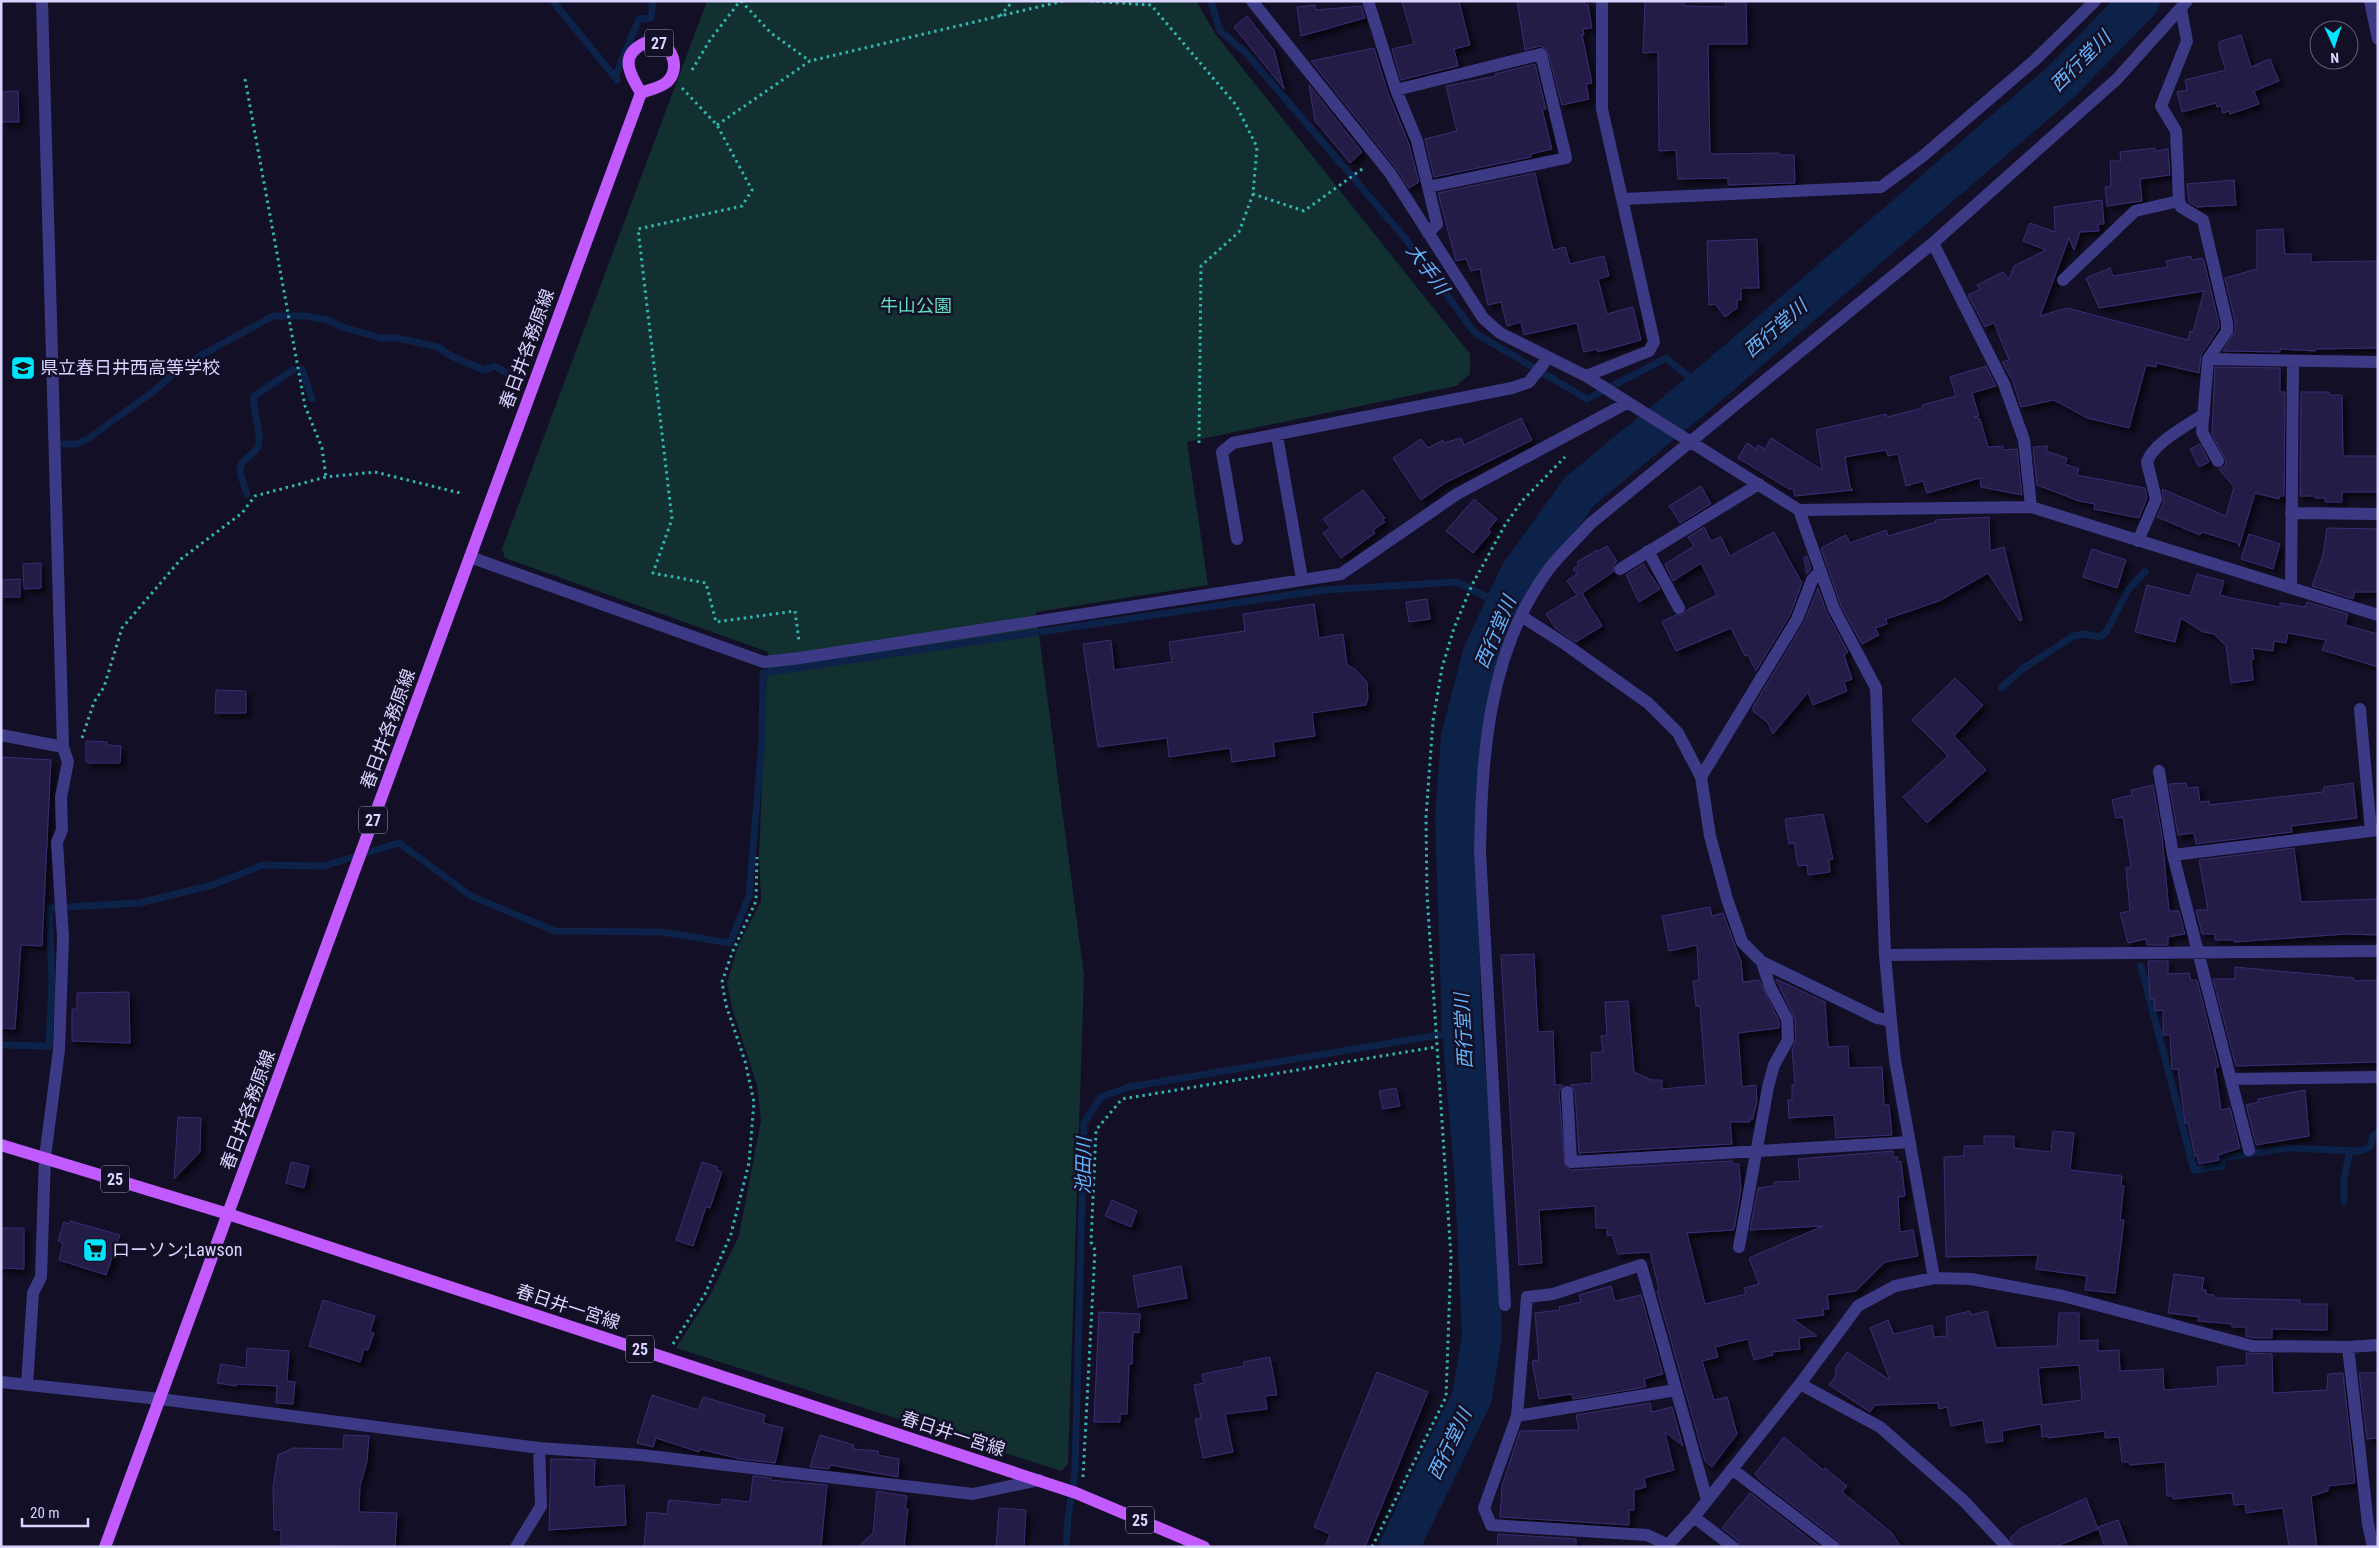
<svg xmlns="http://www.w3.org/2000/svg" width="2379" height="1548" viewBox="0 0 2379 1548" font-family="'Roboto Condensed','Noto Sans JP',sans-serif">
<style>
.green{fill:#12302f}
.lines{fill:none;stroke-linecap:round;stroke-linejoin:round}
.stream{stroke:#0c2248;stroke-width:7}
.river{stroke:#0c2248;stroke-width:40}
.building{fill:#241b47;stroke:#3b2d73;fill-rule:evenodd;filter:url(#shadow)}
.path{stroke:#2fb8b0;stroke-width:3;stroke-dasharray:2.5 4;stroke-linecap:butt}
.minor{stroke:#3d3a85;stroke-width:12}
.major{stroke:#c25bff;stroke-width:12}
.labels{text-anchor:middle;stroke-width:5;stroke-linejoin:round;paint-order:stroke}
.shield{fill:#130f26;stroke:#9e99be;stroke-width:1}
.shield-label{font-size:16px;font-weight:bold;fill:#d9d4ff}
.park-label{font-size:18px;fill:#5fe0c0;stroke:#130f26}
.street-label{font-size:18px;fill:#d9d4ff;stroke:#130f26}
.poi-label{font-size:18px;fill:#d9d4ff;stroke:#130f26;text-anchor:start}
.water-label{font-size:19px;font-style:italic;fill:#62b6ff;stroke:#130f26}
</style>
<defs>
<filter id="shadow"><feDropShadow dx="4.5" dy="4.5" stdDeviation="2.5" flood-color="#0009"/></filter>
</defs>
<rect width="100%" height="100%" fill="#130f26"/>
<path class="green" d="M707 1H1196L1216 35 1470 354V374L1456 386 1187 442 1208 585 1036 612 1084 975 1068 1464 1061 1471 676 1348 710 1295 739 1236 761 1120 757 1085 732 1008 727 983 738 946 761 901 759 855 768 652 505 558 502 549Z"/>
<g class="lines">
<path class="stream" d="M553 1 617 80
M1211 1 1220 31 1246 53 1405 238 1475 333 1587 399 1666 358 1704 389
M615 77 639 19 651 18 653 1
M302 369 312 399
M64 444H76L86 440 150 394 185 364 273 316H306L328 320 342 327 381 338H397L438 347 451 356 484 370 495 366 508 374
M247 494C245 486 239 475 240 467 242 458 258 454 259 443 261 428 252 412 254 396L293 370
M2001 688 2021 670 2073 636 2084 634 2100 637 2106 632 2128 590 2145 572
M2141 966 2194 1170 2222 1166V1158L2286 1148 2360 1151 2370 1147 2373 1136 2378 1133
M1 1045 49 1046 52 982 49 908 139 903 213 885 263 865 324 866 399 843 471 896 555 931 662 932 730 943 749 896 762 739 763 673 1323 590 1457 582 1505 606
M2344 1202V1179L2350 1151
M1066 1547 1068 1518 1075 1472 1084 1123 1101 1097 1129 1087 1462 1031"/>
<path class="river" d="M1399 1547 1472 1397 1482 1336 1475 1185 1462 1031 1455 817 1461 737 1483 653 1520 574 1580 491 1704 389 2062 81 2140 1"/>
</g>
<path class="building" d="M1402 1H1459L1470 45 1454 49 1458 66 1401 80 1392 49 1414 44Z
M1517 1H1584L1585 5H1588L1592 28 1583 29 1584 35H1582L1592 83 1586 84 1589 99 1562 105 1547 49 1540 46 1525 50Z
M1645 1H1684V6L1726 7 1725 1H1746L1747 44H1708L1710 154 1779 153V155H1794L1795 183 1728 185V178L1678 179 1676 150 1659 151 1658 52 1643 53Z
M1315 5 1316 10 1361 6 1365 18 1301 36 1297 7Z
M1247 16 1274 50 1284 89 1234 27Z
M2241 35 2251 67 2270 59 2279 81 2254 91 2259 104 2230 114 2229 111 2223 113 2221 106 2217 107 2216 103 2182 112 2177 92 2187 90 2185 80 2226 70 2219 49V42Z
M1374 48 1388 93 1409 144 1419 182 1409 188 1396 168 1311 61Z
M1535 64 1546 109H1542L1552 149 1531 154V157L1434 177 1425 139 1457 131 1446 86 1496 76 1495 74Z
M1309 85 1362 152 1350 163 1315 121Z
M18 91 19 122H1V92Z
M2155 148V151L2168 149 2170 175 2140 179 2142 201 2107 206 2105 187 2111 186 2110 161H2121L2120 152Z
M1535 173 1553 250 1565 247 1570 264 1604 256 1609 276 1598 279 1607 314 1633 307 1641 340 1598 352 1597 349 1584 352 1577 323 1524 335 1521 322 1507 326 1501 302 1488 305 1480 269 1471 271 1466 259 1456 261 1438 193Z
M2234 180 2236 205 2197 207 2189 202 2187 184Z
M2102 200 2104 224H2098L2099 231 2080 232 2074 250 2069 238 2040 316 2067 308 2188 340 2190 331 2193 332 2204 291 2099 308 2086 278 2110 268 2113 276 2168 267 2166 261 2191 256 2192 260 2202 258 2204 261 2219 324V328L2201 355 2199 373 2157 363 2156 367 2146 365 2129 428 2087 418 2054 400 2021 407 2013 381 2002 362 2009 360 1994 323 1985 327 1968 295 1980 289 1977 285 2003 272 2009 279 2014 266 2046 250 2023 241 2030 223 2055 232 2054 207Z
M2283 229 2285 254H2311V262L2378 261V348L2316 349 2315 351 2280 349V352L2223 351 2235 331V321L2225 278 2257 269V230Z
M1757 239 1759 288H1741V300H1737V308L1725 317 1715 304 1709 305 1707 241Z
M1986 366 1996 386 1972 393 1979 416 1974 417 1980 419 1988 447 2003 446V450L2017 449 2022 495 1981 487 1980 478 1927 493 1923 481 1906 486 1898 454 1888 456 1886 450 1845 457 1850 487 1853 490 1795 496 1793 489H1789L1738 458 1747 443 1756 449 1758 445 1765 449 1771 438 1822 470 1816 430 1886 414 1887 417 1922 408V405L1956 396 1950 377Z
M2215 367 2280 368V392H2285L2284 496H2279V499L2255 493 2239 547 2238 543 2202 532 2200 535 2157 517 2164 502 2162 489 2226 516 2234 487 2219 469 2225 466 2226 461 2212 434Z
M2301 392H2329V395H2342L2343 456H2378V492H2342V502H2325V498H2315V496H2300Z
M1521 418 1532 440 1445 483 1421 500 1393 458 1421 439 1428 448 1443 440 1444 443 1461 438 1464 445Z
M2200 444 2209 462 2199 467 2190 449Z
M2048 446 2046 451 2067 458 2065 464 2079 469 2077 475 2145 488 2147 498 2139 518 2094 509 2095 504 2079 501 2037 485 2033 447Z
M1701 486 1711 504 1680 523 1669 506Z
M1363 490 1385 518 1383 520 1385 522 1373 530 1375 533 1341 558 1323 533 1330 528 1323 519Z
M1474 499 1497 519 1488 530 1491 532 1473 553 1446 531Z
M1989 517 1990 551 2004 547 2022 620 2020 621 1988 573 1939 601 1886 619 1887 624 1875 628 1879 635 1862 644 1841 606 1821 548 1846 535 1850 543 1886 530 1888 536 1936 522 1935 520Z
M1704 527 1711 541 1721 537 1730 556 1774 532 1802 583 1790 615 1756 671 1748 655 1745 656 1731 628 1676 651 1662 622 1676 615H1682L1687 610 1717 595 1701 563 1673 581 1665 564 1694 546 1688 537Z
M2327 528 2378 529V592H2355L2353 599 2312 586 2323 555Z
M2249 534 2280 544 2273 569 2241 559Z
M1607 546 1617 561 1613 566V572L1582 593 1602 626 1576 642 1556 629 1546 614 1577 595 1567 581 1577 574 1573 569 1579 565 1577 562 1597 550 1598 551Z
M2092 549 2126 560 2117 588 2083 577Z
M1807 556 1811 569 1807 574 1804 558Z
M41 563V588L24 589 23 564Z
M1643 564 1660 589 1639 602 1626 575Z
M2197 574 2224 581 2220 595 2231 598 2280 607V603L2305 607 2307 602 2348 614 2345 625 2378 634V667L2322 650 2326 640 2288 633 2286 643 2274 641 2273 651 2252 648 2254 659 2251 660 2253 680 2231 683 2226 646 2214 634 2203 632 2181 618 2175 642 2135 632 2147 585 2190 596Z
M20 579V597H1V580Z
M1818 588 1827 613 1848 652 1844 655 1852 679 1844 682 1847 691 1813 705 1808 692 1773 734 1768 723 1753 711V707L1804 623Z
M1427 599 1430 619 1409 622 1406 602Z
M1314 604 1319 638 1343 634 1347 665 1355 669 1367 682 1368 698 1366 705 1312 713 1315 736 1273 742 1275 756 1232 762 1230 748 1169 757 1167 738 1098 747 1083 644 1111 640 1114 670 1172 662 1169 642 1245 631 1243 614Z
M1955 678 1983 705 1954 736 1986 770 1927 823 1903 797 1948 756 1912 720Z
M216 690 246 691V713H215Z
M86 741 107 742V745L121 746 120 763H88L86 761Z
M1 757 51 760 42 946 21 945 15 1029 1 1028Z
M2186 783 2187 788 2198 787 2200 802 2209 801V805L2323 792 2324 787 2353 783 2357 818 2291 826 2292 832 2196 844 2194 833 2178 835 2169 784Z
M2153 785 2162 836 2169 911H2179L2185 934 2168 937V945H2147L2146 939 2128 943 2120 913 2130 911 2126 868 2131 867 2123 817 2116 818 2112 800 2132 795 2131 790Z
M1823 814 1833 859 1829 860 1830 872 1808 875 1807 865 1798 866 1794 843 1789 844 1785 819Z
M2294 848 2301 902 2378 899V935L2346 934 2234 942V940H2215V934H2202L2196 910H2208L2199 860Z
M1710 907 1712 916 1723 913 1741 961 1743 982 1759 980 1779 1021V1028L1738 1033 1742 1087 1756 1085 1757 1101 1753 1119H1750V1122H1730L1732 1144 1579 1153 1575 1092 1570 1085 1592 1083 1591 1053 1603 1052 1601 1036 1607 1035 1605 1002 1628 1001 1634 1072 1652 1080H1662V1089L1706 1085 1700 1006H1696L1693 981 1699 980 1697 945 1669 951 1662 916Z
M1534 954 1538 1032 1553 1031 1555 1085H1563L1559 1092 1565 1167 1571 1170 1732 1161 1733 1164H1739L1741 1189 1734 1230 1687 1233 1705 1304 1746 1294 1744 1288 1759 1284 1749 1258 1823 1226 1750 1230 1758 1188 1774 1186V1182L1800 1181 1798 1159 1893 1151V1157H1898L1897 1162 1901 1161 1905 1196 1898 1197 1900 1232 1913 1230 1918 1256 1885 1262 1856 1291 1827 1295 1829 1309H1823L1824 1315 1793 1319 1817 1336 1799 1338 1800 1349 1772 1352 1773 1355 1754 1360 1748 1339 1715 1347 1718 1357 1702 1361 1714 1400 1727 1397 1737 1434 1712 1467 1705 1461 1657 1291 1659 1290 1650 1252 1618 1254 1612 1235 1607 1236V1228H1596L1595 1206 1539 1210 1542 1263 1519 1265 1501 955Z
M2148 961H2168V974L2189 973 2191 980H2197L2219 1067H2215L2221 1110 2230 1108 2240 1148 2218 1155 2219 1160 2199 1164 2197 1155 2195 1156 2188 1123H2185L2178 1069H2172L2170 1035H2163V1010L2155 1011 2154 999H2150Z
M2235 967 2354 978V981L2378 980V1062L2236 1066 2213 979H2235Z
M1776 979 1825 1002 1828 1047 1848 1046 1849 1068 1882 1067 1884 1105H1889L1892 1135 1836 1138 1834 1115 1789 1118 1788 1100H1792V1085L1795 1084 1792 1050 1796 1040 1795 1019Z
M129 992 130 1043 72 1041V1009H77V993Z
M1396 1088 1400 1106 1383 1109 1379 1091Z
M2305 1090 2309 1136 2256 1145 2246 1105 2259 1102 2258 1099Z
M178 1117 201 1118 200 1152 174 1179Z
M2053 1131 2074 1133 2070 1170 2122 1176 2121 1186H2124L2120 1220H2124L2115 1293 2085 1290 2087 1276 2036 1269 2038 1255 1946 1257 1944 1157 1964 1156V1146H1984V1136H2014V1148L2051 1152Z
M291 1162 309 1166 304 1188 286 1183Z
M702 1162 718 1167 717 1170 722 1172 710 1208 706 1207 693 1246 676 1240Z
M1112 1200 1137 1211 1131 1227 1105 1216Z
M70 1221 120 1235 106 1275 59 1260 63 1243 58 1241 64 1222 70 1224Z
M1 1228H24V1269L1 1268Z
M1181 1266 1187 1298 1138 1307 1133 1276Z
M2174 1274 2204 1278 2202 1289 2206 1290V1294L2214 1295V1298L2300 1300V1304H2327V1330L2272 1329V1338H2253L2246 1336V1327H2232V1324L2198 1321 2199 1317 2168 1313Z
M1611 1286 1615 1301 1641 1295 1663 1374 1644 1379 1646 1387 1573 1399 1572 1394 1539 1399 1532 1361 1539 1360 1535 1313 1560 1310 1559 1307 1581 1302 1579 1295Z
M323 1300 375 1316 370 1332 374 1333 368 1350 364 1349 360 1362 309 1346Z
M1970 1311 1971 1315 1987 1311 1996 1348 2057 1346 2059 1313H2079V1341L2098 1340V1351L2119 1350 2120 1371 2163 1369 2164 1390 2218 1386 2217 1367 2247 1365 2246 1353 2272 1354 2273 1393 2327 1390 2328 1374 2343 1373 2355 1483 2328 1486V1491L2311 1496 2317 1547H2289L2283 1508 2246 1513 2245 1504 2234 1505 2232 1493 2173 1499V1496H2167L2165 1462 2130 1465 2129 1462H2122L2119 1437 2105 1438V1431L2048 1438V1436L2042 1437 2041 1424 2002 1431 2003 1441 1986 1443 1983 1420 1951 1426 1947 1407 1939 1409 1938 1403 1875 1405 1870 1412 1829 1385 1836 1375 1835 1374 1837 1370 1835 1369 1847 1352 1890 1380 1870 1328 1888 1320 1894 1334 1932 1325 1934 1337 1947 1336 1946 1317ZM2079 1365 2082 1400 2042 1405 2038 1368Z
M1099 1312 1140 1314 1139 1333 1133 1332 1132 1364H1129L1127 1414H1120V1422H1094Z
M247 1348 289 1351 287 1381 295 1382 293 1404 276 1403 277 1386 237 1384 236 1386 217 1383 221 1364 246 1368Z
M1270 1357 1277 1395 1265 1396 1267 1409 1225 1414 1233 1452 1203 1458 1195 1419 1201 1418 1194 1385 1204 1383 1202 1374 1244 1366 1243 1362Z
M1377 1372 1428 1392 1365 1547H1325L1330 1534 1314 1527Z
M2359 1373H2378V1438L2367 1439Z
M652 1395 698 1410 703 1397 765 1415 763 1423 783 1428 775 1463 740 1459 700 1449 699 1452 656 1438 653 1447 637 1443Z
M1650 1403 1652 1412 1672 1407 1683 1446 1665 1432 1674 1470 1644 1478 1646 1487 1634 1490V1510H1629V1525L1500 1517 1502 1486 1520 1431 1579 1430 1576 1415Z
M344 1435 369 1436 367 1461 360 1486 359 1512 397 1513 395 1547 281 1545V1530H274L273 1487 278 1455 293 1448 343 1449Z
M820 1435 854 1445 853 1449 878 1451V1455L899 1459 898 1477 830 1465 829 1469 810 1467Z
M1784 1437 1823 1470 1825 1468 1847 1486 1842 1492 1891 1532 1901 1547H1842L1839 1541 1760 1480 1755 1474Z
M551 1459 595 1460 594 1487 624 1485 626 1525 549 1530Z
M753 1476 771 1478 770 1480 827 1485 821 1547H644L647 1512 667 1514 669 1500 721 1505 722 1499 750 1502Z
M877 1491 907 1496 905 1509H908L904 1547H858L873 1533Z
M1750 1493 1820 1547H1741L1738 1541 1722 1528Z
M2086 1498 2098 1529 2055 1547H2015L2010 1538 2021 1528Z
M999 1508 1026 1510 1024 1547H996Z
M2118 1520 2128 1547H2105L2098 1527Z
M1498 1534 1576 1539V1547H1497Z"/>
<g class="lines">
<path class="path" d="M741 1 771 33 810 61
M1090 1 1151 5 1236 105 1257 147 1253 194 1304 211 1365 167
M1000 16 1013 1
M692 70 710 40 740 1
M245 79 305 406 322 448 326 477
M682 88 717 125 752 190 742 206 638 229 672 519 653 573 706 583 716 622 795 611 799 641
M717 125 810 61 1063 1
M1199 443 1201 266 1239 232 1253 194
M82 738 94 702 104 687 122 628 181 559 242 513 255 496 326 477 375 472 460 493
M673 1344 705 1294 731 1234 749 1163 754 1102 745 1061 726 1005 722 982 732 953 756 901 757 857
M1083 1477 1095 1250 1091 1242 1096 1130 1122 1099 1436 1047
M1372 1547 1446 1397 1451 1257 1427 895 1426 817 1433 721 1442 668 1454 628 1472 585 1505 525 1522 501 1565 457"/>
<path class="minor" d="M1252 1 1390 173 1483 318 1500 333 1586 376 1799 510 1834 609 1876 688 1885 955 1891 1021 1895 1060 1934 1278
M1368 1 1396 90 1417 141 1437 224 1428 233
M2370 1 2378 39
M1396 90 1541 54 1566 158 1428 187
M1623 199 1881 187 1923 156 2035 60 2095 1
M2179 201 2181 207 2203 220 2227 323V331L2208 359 2202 432 2218 461
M1933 243 2004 384 2024 440 2031 507
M2063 280 2135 211 2179 201 2176 131 2161 106 2187 41 2181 9
M2208 359 2378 362
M1586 376 1649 351 1654 342 1602 109V1
M1277 436 1302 579
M1799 510 2031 507 2378 615
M2291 513 2378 514
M1237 539 1222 452 1233 443 1512 388 1529 382 1548 358
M2138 541 2156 499 2147 462C2153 443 2188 425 2204 414
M1648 551 1679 608
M470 557 764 662 800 658 1341 574 1457 494 1627 403
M1620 569 1759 484
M1820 571 1812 580 1797 619 1701 777 1710 836 1727 899 1742 942 1762 962 1877 1018 1891 1021
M2291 588 2293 361
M1521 616 1565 644 1648 703 1678 733 1701 777
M2360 709 2371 831
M1 735 63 747
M2159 771 2173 855 2249 1150
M2173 855 2378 830
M1885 955 2378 951
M2231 1079 2378 1077
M1567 1092 1571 1162 1910 1142
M1739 1247 1768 1087 1774 1065 1788 1040 1787 1019 1770 987 1762 962
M1505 1305 1480 852C1482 754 1488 651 1549 569 1561 553 1577 539 1590 524L1933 243 2117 79 2187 1
M2348 1347 2368 1524 2373 1547
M1 1382 160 1399 539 1448 641 1455 973 1494 1039 1480
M1800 1384 1880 1427 1963 1500 2007 1547
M27 1385 33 1293 41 1277 45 1157 59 1050 63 938 57 842 62 830 61 797 68 762 63 747 42 1
M1517 1416 1676 1390
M1732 1469 1834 1547
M1694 1517 1733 1547
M1668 1545 1647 1535 1491 1525 1484 1508 1517 1416 1527 1297 1553 1294 1641 1265 1707 1500
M516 1547 541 1506 539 1448
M1666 1547 1694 1517 1800 1384 1858 1306 1895 1286 1934 1278 1971 1279 2063 1296 2252 1346 2348 1347 2378 1345"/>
<path class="major" d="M647 42C651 42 656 42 659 43 675 49 679 71 667 82 660 88 648 90 641 93 628 71 619 54 647 42Z
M1 1145 228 1214 1076 1493 1204 1547
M105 1547 641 93"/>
</g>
<defs>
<symbol id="school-square" viewBox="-11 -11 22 22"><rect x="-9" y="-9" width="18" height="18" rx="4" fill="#00e5ff" stroke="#130f26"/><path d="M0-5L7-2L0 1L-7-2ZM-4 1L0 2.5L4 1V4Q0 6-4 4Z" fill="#111"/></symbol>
<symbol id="supermarket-square" viewBox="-11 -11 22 22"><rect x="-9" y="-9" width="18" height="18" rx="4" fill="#00e5ff" stroke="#130f26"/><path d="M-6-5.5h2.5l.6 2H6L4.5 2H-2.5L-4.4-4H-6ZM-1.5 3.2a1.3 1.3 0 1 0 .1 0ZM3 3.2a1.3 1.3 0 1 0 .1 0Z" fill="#111"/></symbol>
</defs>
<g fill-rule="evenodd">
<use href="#school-square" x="9" y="354" width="28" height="28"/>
<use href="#supermarket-square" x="81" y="1236" width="28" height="28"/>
</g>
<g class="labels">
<g class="shield">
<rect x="645" y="29.5" width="28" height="27" rx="4"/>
<rect x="359" y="806.5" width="28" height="27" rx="4"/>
<rect x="101" y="1165.5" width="28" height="27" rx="4"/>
<rect x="626" y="1335.5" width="28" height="27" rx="4"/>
<rect x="1126" y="1506.5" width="28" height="27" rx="4"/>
</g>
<g class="shield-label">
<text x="659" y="49">27</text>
<text x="373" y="826">27</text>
<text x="115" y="1185">25</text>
<text x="640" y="1355">25</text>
<text x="1140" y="1526">25</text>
</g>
<g class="park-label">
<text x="916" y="312">牛山公園</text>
</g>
<g class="street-label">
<text transform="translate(527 349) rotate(-70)" y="6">春日井各務原線</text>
<text transform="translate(388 729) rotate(-70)" y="6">春日井各務原線</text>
<text transform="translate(248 1110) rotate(-70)" y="6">春日井各務原線</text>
<text transform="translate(568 1307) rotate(18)" y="6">春日井一宮線</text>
<text transform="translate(953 1434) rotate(18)" y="6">春日井一宮線</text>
</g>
<g class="poi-label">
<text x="40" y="374">県立春日井西高等学校</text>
<text x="112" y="1256">ローソン;Lawson</text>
</g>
<g class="water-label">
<text transform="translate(2080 61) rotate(-45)" y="7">西行堂川</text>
<text transform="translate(1428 269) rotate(54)" y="7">大手川</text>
<text transform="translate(1775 328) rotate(-41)" y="7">西行堂川</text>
<text transform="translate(1495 632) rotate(-67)" y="7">西行堂川</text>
<text transform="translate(1463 1031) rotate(-93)" y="7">西行堂川</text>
<text transform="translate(1083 1166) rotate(-89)" y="7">池田川</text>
<text transform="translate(1449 1444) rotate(-64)" y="7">西行堂川</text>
</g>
</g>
<rect width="2379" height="1548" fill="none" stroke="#d9d4ff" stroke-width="5"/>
<g transform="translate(2334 45) rotate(177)"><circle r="24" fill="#130f26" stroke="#625e7d"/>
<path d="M0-4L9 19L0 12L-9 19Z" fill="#00e5ff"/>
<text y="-8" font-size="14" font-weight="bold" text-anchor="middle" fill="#d9d4ff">N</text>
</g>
<path d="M22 1518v8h66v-8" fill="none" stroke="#d9d4ff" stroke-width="2.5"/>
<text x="30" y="1518" font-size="15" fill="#d9d4ff" stroke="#130f26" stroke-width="4" paint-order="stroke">20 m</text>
</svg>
